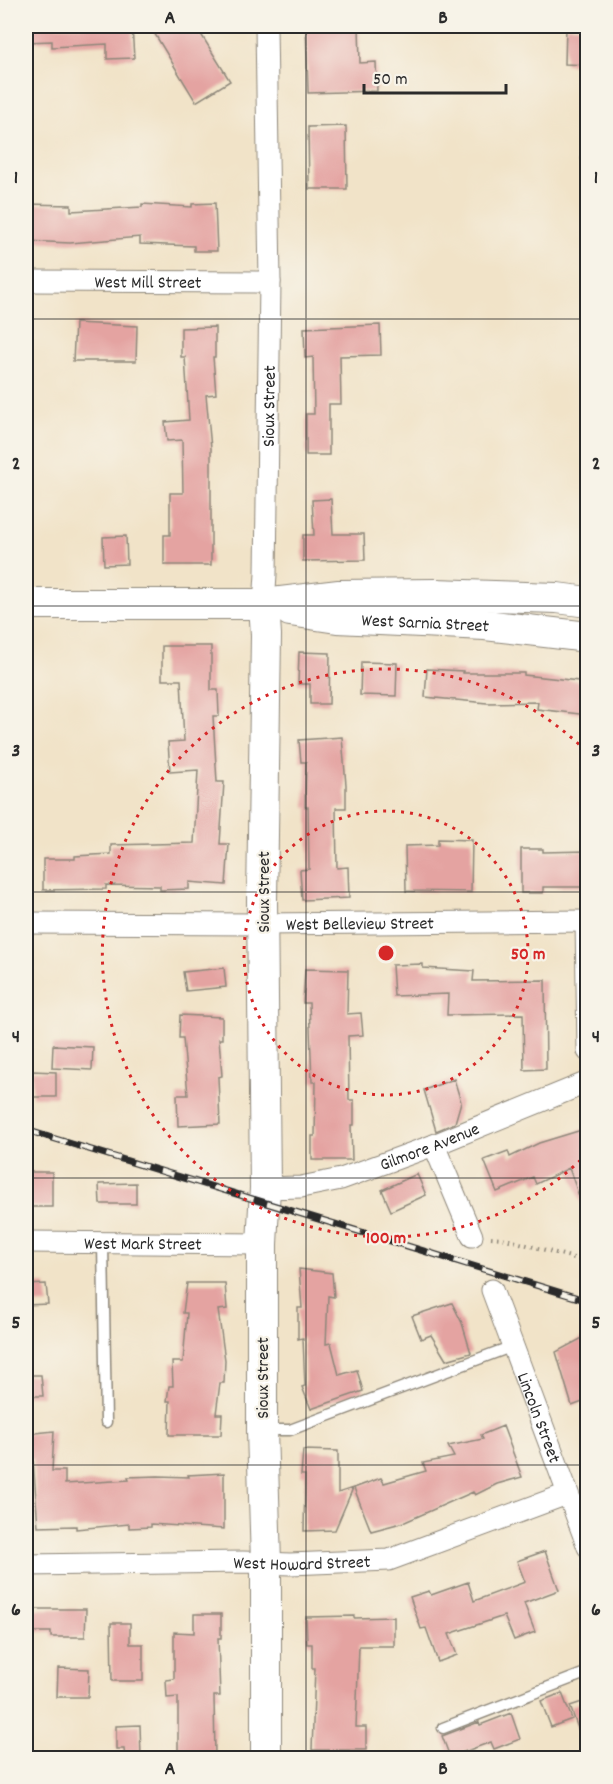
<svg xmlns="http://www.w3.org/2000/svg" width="613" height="1784" viewBox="0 0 613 1784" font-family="Dekko,sans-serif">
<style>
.building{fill:#e4a3a1}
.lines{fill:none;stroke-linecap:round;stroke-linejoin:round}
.lane-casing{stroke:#8e877a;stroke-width:13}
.street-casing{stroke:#8e877a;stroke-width:23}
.secondary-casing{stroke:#8e877a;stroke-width:32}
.path{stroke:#8e877a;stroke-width:4;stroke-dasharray:1.5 4.5;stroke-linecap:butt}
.lane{stroke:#fff;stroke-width:10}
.street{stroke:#fff;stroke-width:21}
.secondary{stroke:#fff;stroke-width:30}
.rail-casing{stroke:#2b2b2b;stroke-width:7}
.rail{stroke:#f7f3e8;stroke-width:4.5;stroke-dasharray:14;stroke-linecap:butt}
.grid{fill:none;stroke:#2b2b2b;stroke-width:1.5;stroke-opacity:0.55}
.ring{fill:none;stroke:#d62828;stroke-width:3;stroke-dasharray:3 6}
.labels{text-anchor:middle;stroke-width:4.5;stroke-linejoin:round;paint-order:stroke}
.street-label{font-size:18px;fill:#2b2b2b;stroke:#f7f3e8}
.centre{fill:#d62828;stroke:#f7f3e8;stroke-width:3}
.ring-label{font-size:18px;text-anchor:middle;font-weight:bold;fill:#d62828;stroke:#f7f3e8;stroke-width:4.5;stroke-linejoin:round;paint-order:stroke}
.neatline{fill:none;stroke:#2b2b2b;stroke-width:2}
.grid-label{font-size:20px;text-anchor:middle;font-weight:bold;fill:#2b2b2b}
</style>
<rect width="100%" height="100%" fill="#f7f3e8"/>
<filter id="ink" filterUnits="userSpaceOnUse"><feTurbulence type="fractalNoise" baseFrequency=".0167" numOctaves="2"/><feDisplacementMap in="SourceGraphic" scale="12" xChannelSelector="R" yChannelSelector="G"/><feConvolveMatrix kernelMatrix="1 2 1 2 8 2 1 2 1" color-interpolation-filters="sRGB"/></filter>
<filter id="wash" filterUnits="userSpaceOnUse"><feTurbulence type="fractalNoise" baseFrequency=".008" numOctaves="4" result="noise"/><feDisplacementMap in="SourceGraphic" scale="24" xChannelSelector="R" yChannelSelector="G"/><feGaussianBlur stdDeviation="1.35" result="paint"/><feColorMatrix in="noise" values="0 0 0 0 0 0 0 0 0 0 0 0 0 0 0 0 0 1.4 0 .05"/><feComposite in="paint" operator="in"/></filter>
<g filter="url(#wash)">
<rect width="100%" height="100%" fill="#f1e3c8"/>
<g id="blocks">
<path class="building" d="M26 26H132L134 58 107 59V44L52 47V41L26 42Z
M150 26H196L230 81 196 102Z
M306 26H359L360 63 376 62 377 91 308 93Z
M566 26H588V65L565 64Z
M346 126 347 189H309L308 127Z
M215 203 217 251H194V246L140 244V237L70 243 26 241V204L71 205V211L142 207V204L192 207V204Z
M75 323 137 326 136 361H73Z
M380 325 381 355 340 356 341 404H329V455H306V414H314L313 357 305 358 304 328Z
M215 327V357H213L216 394 206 395 211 448V565H164V535H170V493H183L182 440 167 441 165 422 189 420 185 357H181V328Z
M331 499 333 534H364L365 560 303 561V535H314L312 500Z
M126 536 127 564 104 565 103 537Z
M162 646H211V690H218L219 716H213L217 782H224L220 844H229L226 885 189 882V889L160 890V886L106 885V889L43 890V859H75V856L111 854V845L194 843 198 770 170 772 168 742 184 741 181 680H162Z
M299 652 330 653 329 704H310V684H298Z
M361 662 397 663 396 696 360 695Z
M427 669 463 671V673H524V675L588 682V715L537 709 538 702 487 703 425 697Z
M342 737 346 785V808H336L337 868 348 867 349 898 302 900 300 870 309 869 308 807H305L306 762H301L299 740Z
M438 839 472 840 471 892 406 891 405 846 438 845Z
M521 849H543V852L588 851V887H543V893H521Z
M423 964V968L474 971 473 981 545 980 546 1069 524 1070 523 1014 447 1015 448 994 394 996 392 965Z
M224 968 226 987 186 991 183 972Z
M305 969 348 970 347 1014 361 1013 363 1035 348 1036 349 1100H354V1125H351L352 1160H312V1136H315L316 1082H312L309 1003H303Z
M180 1015 222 1017V1039H219L222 1076 218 1077 220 1124 178 1126 177 1095H188L183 1038H179Z
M53 1045 93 1047 92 1070 52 1068Z
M32 1071 56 1072V1097H32Z
M454 1079 461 1102 455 1123 436 1131 424 1090Z
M588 1128V1213H585L569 1168 536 1184 533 1177 497 1192 484 1160 508 1151 510 1157 539 1143Z
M30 1172H52V1207H30Z
M417 1174 426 1195 391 1211 382 1190Z
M136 1183V1204H100L99 1184Z
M299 1269 332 1273 334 1297 328 1296 326 1344 331 1343 339 1375 357 1370 363 1391 311 1409 302 1387 305 1386 303 1338 298 1339V1308H302Z
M187 1283H225L227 1309 218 1310 225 1360 224 1383H220L216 1414H222L221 1435H169L170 1401H167L169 1386H173L172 1362H183L187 1313H183Z
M46 1284 48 1304 26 1305V1285Z
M452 1303 462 1323 471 1353 446 1360 431 1335 421 1339 412 1316Z
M588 1335V1400L572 1406 556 1352Z
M26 1375H41L43 1396H26Z
M503 1426 522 1477 497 1484 475 1495 473 1492 405 1522 371 1531 354 1488 381 1478 384 1483 426 1471 423 1463 454 1457 448 1446 483 1439 481 1435Z
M54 1431 52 1471H65V1484L129 1480 128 1477 158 1476 189 1477 188 1475 224 1473V1529L151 1524V1527L129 1528V1524L76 1529V1526L38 1527 33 1459H26V1434Z
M303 1450 338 1451V1493L353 1488 335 1530 304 1531 305 1475H301Z
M545 1551 559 1590 524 1603 535 1632 514 1640 504 1616 449 1634 457 1655 438 1662 426 1628 421 1629 410 1597 429 1591 431 1595 468 1582 474 1601 525 1582 517 1561Z
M26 1609H86L85 1637H51V1632H26Z
M194 1614H221V1638H218L220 1696H214L215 1758H178V1697L167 1698 166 1680 174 1679V1632L194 1633Z
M354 1616V1618L394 1617V1646H359L356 1727H366V1750H312L315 1668H312V1644H307L306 1617Z
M111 1623H130V1644H143V1681H112Z
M58 1668 89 1669 88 1697H57Z
M562 1693 572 1719 551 1727 541 1701Z
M588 1700V1748H585L570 1706Z
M511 1713 520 1739 494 1749 491 1742 450 1757 442 1736 479 1722 480 1725Z
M140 1725 141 1758H125L124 1749H116V1726Z"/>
</g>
</g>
<g filter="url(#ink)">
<use href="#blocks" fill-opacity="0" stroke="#8e877a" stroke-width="1.5"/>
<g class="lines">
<defs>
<path id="lane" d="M587 159H588
M103 1243 106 1422
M264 1430H290L513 1346
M443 1728 588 1672"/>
<g id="street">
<path id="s1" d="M26 281 270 282"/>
<path id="s2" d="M264 604 266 574 270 282 266 26"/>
<path d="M586 921 588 1051"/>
<path id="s3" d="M26 923 262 924 588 921"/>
<path d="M434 1145 472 1236"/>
<path id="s4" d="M265 1188 301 1187 341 1179 434 1145 588 1082"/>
<path id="s5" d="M26 1242 262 1244"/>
<path id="s6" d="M492 1290 588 1547"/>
<path id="s7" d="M26 1565 243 1562 290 1564 389 1560 567 1494"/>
</g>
<g id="secondary">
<path d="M26 604H264L339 595 435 594 557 598 588 602"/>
<path d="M264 604 266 635 262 901 265 1188 262 1244V1430L266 1563V1758"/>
<path id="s8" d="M290 611 337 618 485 625 588 637"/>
</g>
</defs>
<use href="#lane" class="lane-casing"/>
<use href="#street" class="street-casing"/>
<use href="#secondary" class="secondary-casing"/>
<path class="path" d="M491 1237 502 1238 588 1262"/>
<use href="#lane" class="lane"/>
<use href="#street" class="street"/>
<use href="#secondary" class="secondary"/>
<defs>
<path id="rail" d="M26 1130 588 1301"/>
</defs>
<use href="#rail" class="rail-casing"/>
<use href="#rail" class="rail"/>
</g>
</g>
<path class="grid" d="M306 26V1758M26 319H588M26 606H588M26 892H588M26 1178H588M26 1465H588"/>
<g class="ring">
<circle cx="386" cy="953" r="142"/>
<path d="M587 1154A284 284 0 1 1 587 752"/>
</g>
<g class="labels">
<g class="street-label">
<text dy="6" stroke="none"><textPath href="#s1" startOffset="122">West Mill Street</textPath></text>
<text dy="6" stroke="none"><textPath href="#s2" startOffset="198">Sioux Street</textPath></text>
<text dy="6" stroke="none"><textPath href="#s8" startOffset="136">West Sarnia Street</textPath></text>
<text transform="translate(263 892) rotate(-90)" y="6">Sioux Street</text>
<text dy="6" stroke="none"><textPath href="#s3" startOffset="334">West Belleview Street</textPath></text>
<text dy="6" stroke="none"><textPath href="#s4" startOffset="171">Gilmore Avenue</textPath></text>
<text dy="6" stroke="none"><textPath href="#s5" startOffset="117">West Mark Street</textPath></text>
<text transform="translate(262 1378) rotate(-90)" y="6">Sioux Street</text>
<text dy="6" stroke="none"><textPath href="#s6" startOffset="136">Lincoln Street</textPath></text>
<text dy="6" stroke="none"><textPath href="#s7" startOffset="276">West Howard Street</textPath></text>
</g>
</g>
<circle cx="386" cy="953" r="9" class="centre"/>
<g class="ring-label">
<text x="528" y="959">50 m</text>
<text x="386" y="1243">100 m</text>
</g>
<rect width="613" height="1784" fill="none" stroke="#f7f3e8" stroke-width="66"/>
<path d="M364 84v9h142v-9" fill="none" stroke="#2b2b2b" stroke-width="3"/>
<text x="373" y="84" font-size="18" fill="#2b2b2b" stroke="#f7f3e8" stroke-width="4.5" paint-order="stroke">50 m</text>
<rect x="33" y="33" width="547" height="1718" class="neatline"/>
<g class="grid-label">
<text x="170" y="23">A</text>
<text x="443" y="23">B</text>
<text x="16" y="183">1</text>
<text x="596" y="183">1</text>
<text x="16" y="469">2</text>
<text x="596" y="469">2</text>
<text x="16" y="756">3</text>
<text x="596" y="756">3</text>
<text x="16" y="1042">4</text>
<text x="596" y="1042">4</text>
<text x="16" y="1328">5</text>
<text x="596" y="1328">5</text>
<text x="16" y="1615">6</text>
<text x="596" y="1615">6</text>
<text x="170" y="1774">A</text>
<text x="443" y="1774">B</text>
</g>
</svg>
